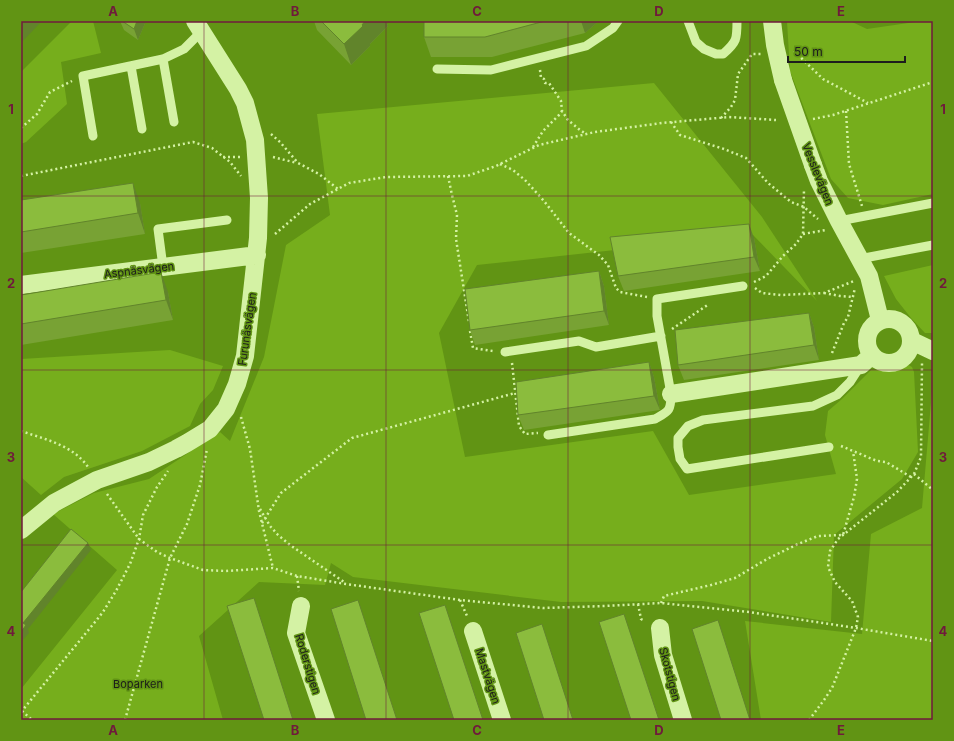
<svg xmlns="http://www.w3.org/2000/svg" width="954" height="741" viewBox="0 0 954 741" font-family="Inter,sans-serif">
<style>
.green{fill:#76ae1c}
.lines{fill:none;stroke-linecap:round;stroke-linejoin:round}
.path{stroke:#d4f2a4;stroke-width:2.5;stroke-dasharray:2 3;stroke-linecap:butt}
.lane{stroke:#d4f2a4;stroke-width:9}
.street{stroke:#d4f2a4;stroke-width:18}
.street-bridge{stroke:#d4f2a4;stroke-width:18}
.wall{fill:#78a234}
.shaded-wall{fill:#61842b}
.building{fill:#8bbc3d;stroke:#61842b}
.grid{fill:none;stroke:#701a3c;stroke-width:1;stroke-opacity:0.55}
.labels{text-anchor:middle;stroke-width:3;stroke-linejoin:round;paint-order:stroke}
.street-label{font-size:11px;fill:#1d1d1d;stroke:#619414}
.park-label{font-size:11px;fill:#1c1d1a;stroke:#619414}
.neatline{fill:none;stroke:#701a3c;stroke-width:1.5}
.grid-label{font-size:13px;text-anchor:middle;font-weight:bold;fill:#701a3c}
</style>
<rect width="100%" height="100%" fill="#619414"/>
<path class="green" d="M72 21H93L101 53 61 62 67 104 26 142 21 144V72Z
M787 21H850L867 29 922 21H933V194L883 205 848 198 831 179 790 71Z
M654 83 762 217 817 301 753 235 477 265 439 333 465 457 653 431 689 495 836 474 825 435 828 411 842 399 871 370H892L905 363 912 367 914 372 918 452 902 479 834 535 831 622 702 601 561 602 353 577 331 563 325 585 259 582 199 636 223 720H21V689L117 570 53 514 94 493 149 479 220 432 230 441 264 357 286 245 330 215 317 114Z
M933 265V333H925L911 318 896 299 884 276Z
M170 350 223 366 213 390 200 404 190 426 142 451 64 477 41 495 21 477V359Z
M933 379V720H761L745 621 862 634 871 534 922 508Z"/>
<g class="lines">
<path class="path" d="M794 51 823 79 868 103
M540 70 541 78 544 79 545 83H549L561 101 562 111 568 120 580 130 586 134
M846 111 849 164 862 206
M721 118 731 107 735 100 738 74 752 54H762
M813 119 833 115 933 82
M671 122 680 135 724 149 746 158 768 183 791 202 804 207 818 219
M21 128 37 114 50 92 72 81
M271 134 280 142 298 163 319 174 338 189
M533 147 543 131 559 115 562 111
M223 157H240
M273 157 297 163
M500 164 513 170 525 180 544 201 569 233 599 255 608 265 616 288 620 292 647 297
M21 176 193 142 212 148 230 162 241 176
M448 176 452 195 457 215 456 239 469 322
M275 234 310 204 349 183 386 177 467 176 496 166 539 145 595 132 662 123 729 117 776 120
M803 234 826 230
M754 282 766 276 783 256 796 244 803 234 804 189
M755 288 762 293 781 295 824 293 854 281
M824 293 840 296 853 297
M672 329 709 304
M470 331 473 348 493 351
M832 353 844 323 848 317 855 288
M512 363 519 426 525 434 538 433
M241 417 250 449 259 511 273 568
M21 431C44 439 73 445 88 467
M841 446 877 461 886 462 911 477
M914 474 933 490
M107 494 139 539 157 552 170 558 203 570 226 571 273 568 297 576 346 584 460 600 543 608 605 606 661 603 749 612 856 628 933 641
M260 509 270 526 278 535 290 545 344 582
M262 523 281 493 352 438 515 393
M297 576 299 591
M460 600 467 616
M661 603 664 596 711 585 735 578 767 559 798 544 818 536 843 535 854 497 857 479 853 451
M638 604 641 619 645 621
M22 711 32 720
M21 712 95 622 103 612 116 591 130 564 139 539 143 515 157 487 168 471
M125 720 170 558 187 524 200 485 207 449
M809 720 824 700 832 688 856 628 858 617 852 601 835 582 828 567 830 551 838 539 897 492 914 474 921 457 922 363"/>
<path class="lane" d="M688 21 696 42 704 49 716 54H723C737 42 737 39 737 21
M163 59 174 122
M131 66 142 129
M437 69 491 70 586 46 613 28 618 21
M93 136 83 76 163 59 184 49 201 32
M839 221 933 203
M859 259 933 245
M163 267 158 229 227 220
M505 352 579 341 596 347 661 336
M548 435 655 419C669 411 671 411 671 394L657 316V299L743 286
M829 447 687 469 680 459 678 447V438L688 426 703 420 813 406 837 395 850 382 861 365"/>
<path class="street" d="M772 21 775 45 783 80
M813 165 819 181 839 221 869 276 880 320
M21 285 257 255
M867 341a22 22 0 1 1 44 0a22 22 0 1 1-44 0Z
M912 341 933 351
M671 394 861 365 872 355
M21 530 54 503 97 480 149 462 176 449 187 443 210 429 226 409 237 384 245 356 258 238 259 198 255 140 245 103 238 89 195 21
M301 606 296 633 326 720
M660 628 663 655 683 720
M473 631 502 720"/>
<path class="street-bridge" d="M783 80 813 165"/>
</g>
<path class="wall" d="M120 21H146L138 40 124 30Z
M314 21H386L388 26 370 44V46L351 65 317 30Z
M424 21H599L585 33 492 57H431L424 37Z
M21 200 140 203 145 234 21 253Z
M754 238 760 271 624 291 618 276Z
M599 271 604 286 609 325 475 345 470 330Z
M168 292 173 320 21 345V295Z
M809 313 814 327 819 360 684 380 678 365Z
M649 362 654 377 660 410 524 430 518 415Z"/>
<path class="shaded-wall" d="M21 21H42L21 43Z
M137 21H146L138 40 134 29Z
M365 21H386L388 26 370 44V46L351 65 344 44Z
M581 21H599L585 33Z
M133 183 140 203 145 234 138 213Z
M749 224 754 238 760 271 754 257Z
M599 271 604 286 609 325 604 311Z
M161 272 168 292 173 320 166 300Z
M809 313 814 327 819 360 814 345Z
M649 362 654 377 660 410 654 396Z
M88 543 91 550 28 629 29 633 21 642V632L23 623Z"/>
<path class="building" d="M122 21H137L134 29Z
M321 21H365L362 25 363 26 344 44Z
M424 21H545L485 37H424Z
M133 183 138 213 21 232V200Z
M749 224 754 257 618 276 610 237Z
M599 271 604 311 470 330 465 289Z
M161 272 166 300 21 324V295Z
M809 313 814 345 678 365 675 330Z
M649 362 654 396 518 415 516 382Z
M71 529 88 543 23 623 26 625 21 632V592Z
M254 598 293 720H264L227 606Z
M358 600 397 720H366L331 609Z
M445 605 483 720H454L419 613Z
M624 614 659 720H631L599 622Z
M718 620 750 720H721L692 629Z
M542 624 573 720H544L516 633Z"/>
<path class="grid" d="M204 21V720M386 21V720M568 21V720M750 21V720M21 196H933M21 370H933M21 545H933"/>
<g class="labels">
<g class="street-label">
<text transform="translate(818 174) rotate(68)" y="4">Vesslevägen</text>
<text transform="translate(139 270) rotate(-7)" y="4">Aspnäsvägen</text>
<text transform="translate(247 329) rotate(-82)" y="4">Furunäsvägen</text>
<text transform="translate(308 664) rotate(73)" y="4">Roderstigen</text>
<text transform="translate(670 674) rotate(75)" y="4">Skotstigen</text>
<text transform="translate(488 676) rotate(72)" y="4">Mastvägen</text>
</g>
<g class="park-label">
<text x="138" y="688">Boparken</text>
</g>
</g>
<rect width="954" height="741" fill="none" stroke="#619414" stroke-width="44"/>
<path d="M788 56v6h117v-6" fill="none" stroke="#1d1d1d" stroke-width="2"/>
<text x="794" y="56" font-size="12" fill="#1d1d1d" stroke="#619414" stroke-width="3" paint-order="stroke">50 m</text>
<rect x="22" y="22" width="910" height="697" class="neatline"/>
<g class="grid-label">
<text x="113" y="16">A</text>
<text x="295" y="16">B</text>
<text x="477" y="16">C</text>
<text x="659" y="16">D</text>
<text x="841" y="16">E</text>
<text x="11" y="114">1</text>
<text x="943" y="114">1</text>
<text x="11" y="288">2</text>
<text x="943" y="288">2</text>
<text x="11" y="462">3</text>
<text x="943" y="462">3</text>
<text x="11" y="636">4</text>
<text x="943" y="636">4</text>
<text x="113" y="735">A</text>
<text x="295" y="735">B</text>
<text x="477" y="735">C</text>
<text x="659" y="735">D</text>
<text x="841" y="735">E</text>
</g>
</svg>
